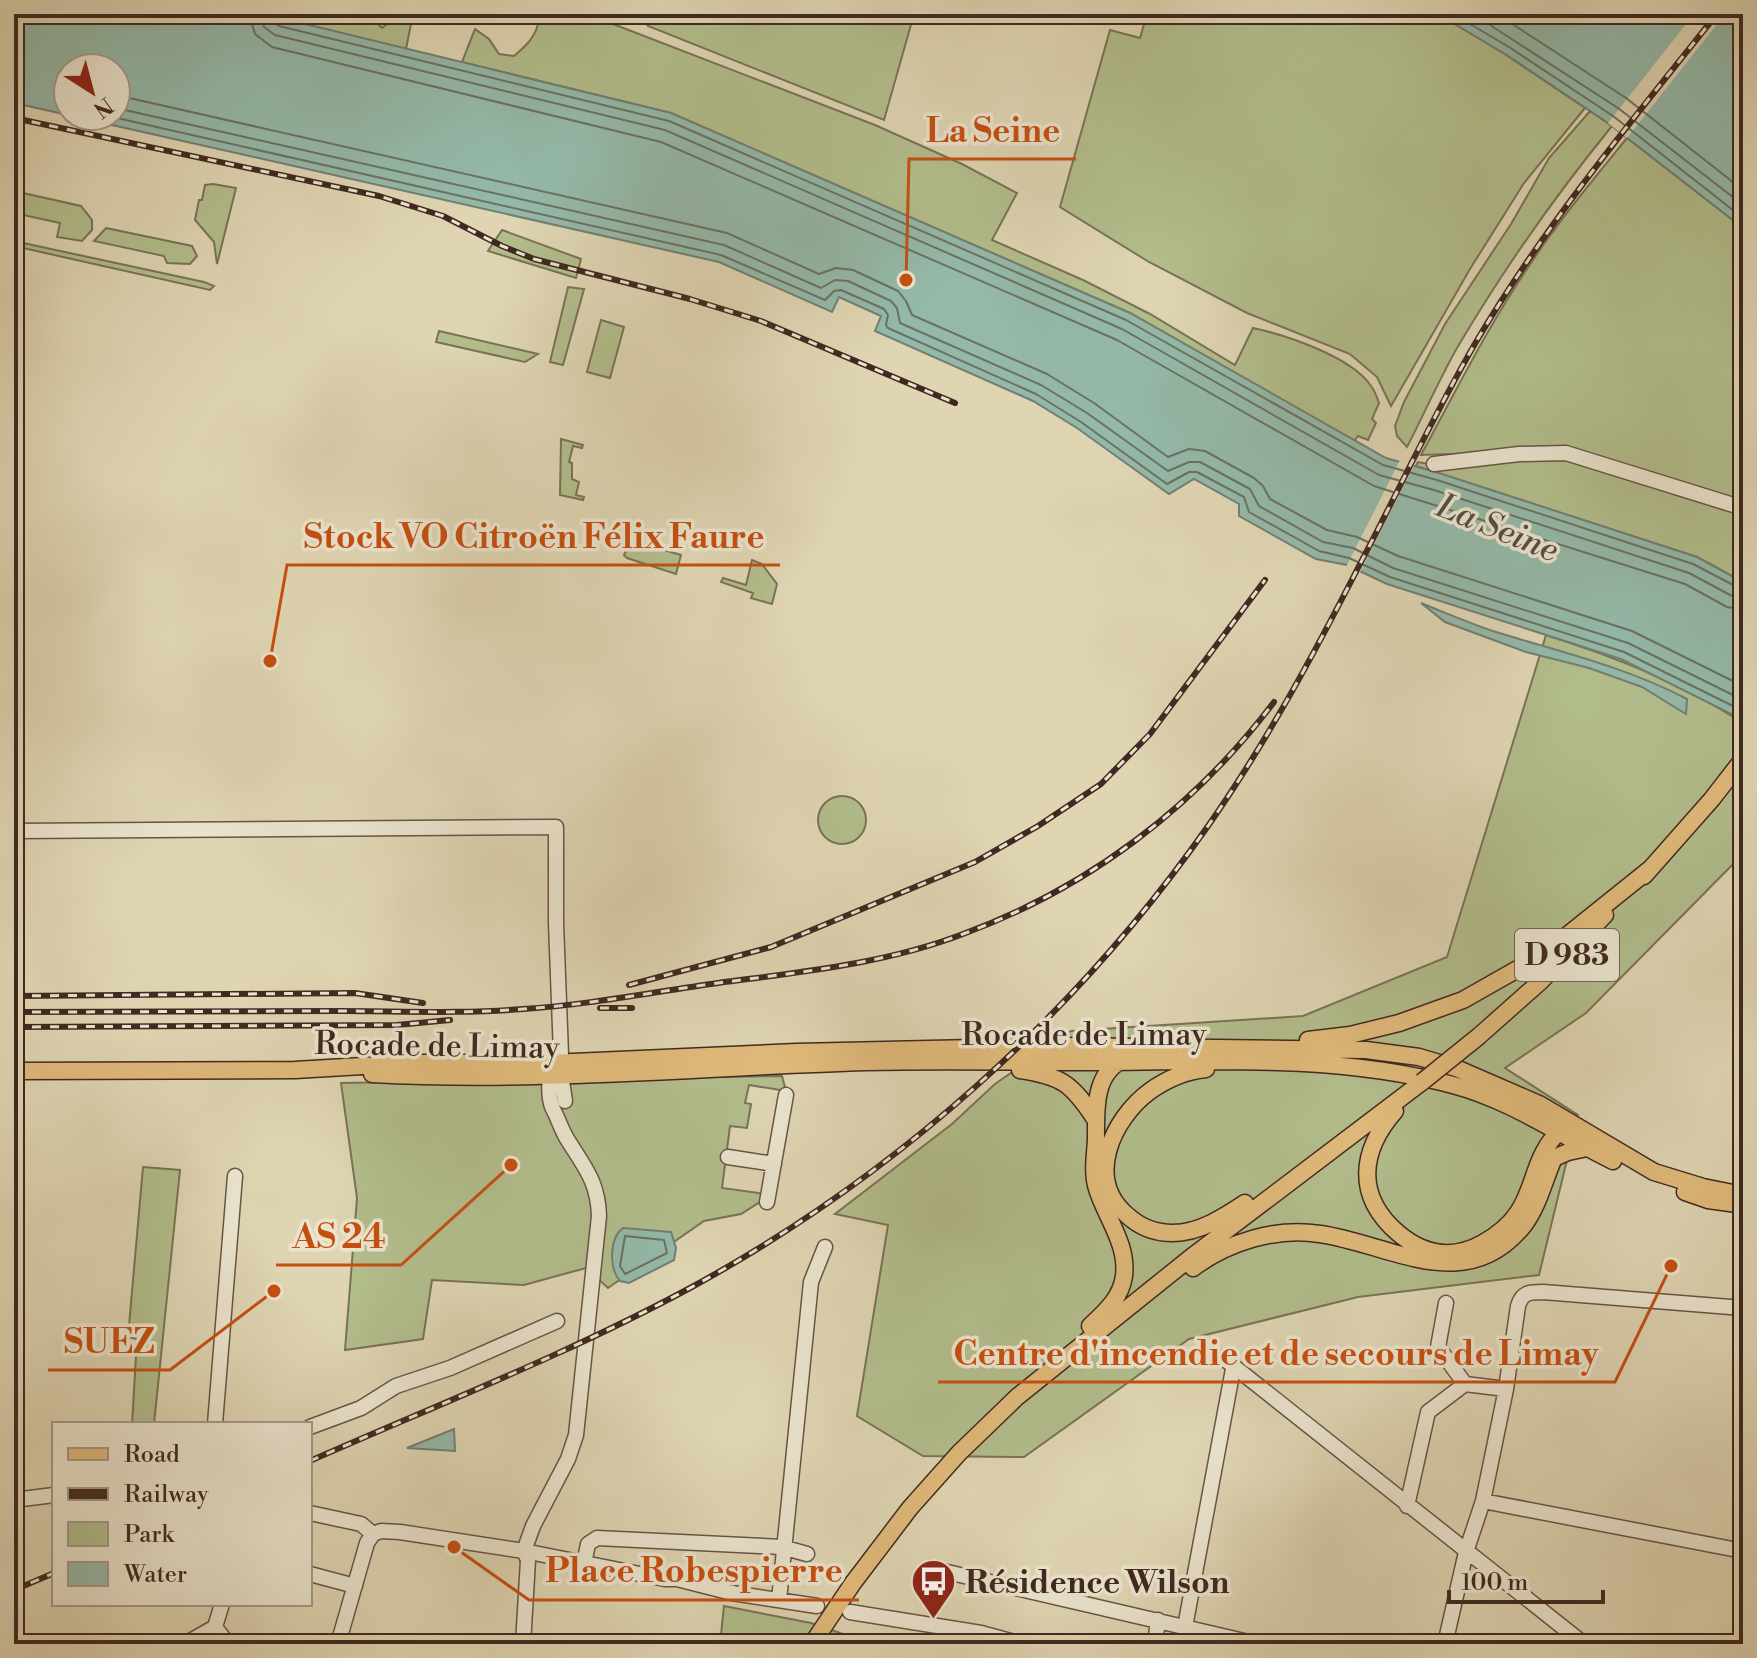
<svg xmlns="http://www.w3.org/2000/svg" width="1757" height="1658" viewBox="0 0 1757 1658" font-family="'Libre Bodoni',serif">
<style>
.green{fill:#b2bd8c;stroke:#797356;stroke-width:2}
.water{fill:#94b9a9;stroke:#727f73;stroke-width:2}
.pier{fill:#dfd5b3}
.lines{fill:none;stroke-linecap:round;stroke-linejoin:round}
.shore{stroke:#6a7165;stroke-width:2}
.minor-casing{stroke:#685446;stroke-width:17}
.major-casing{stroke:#402921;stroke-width:19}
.minor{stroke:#eae4ce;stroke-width:14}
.major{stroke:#e0ba7a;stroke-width:16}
.rail-casing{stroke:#402921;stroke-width:6}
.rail{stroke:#eae4ce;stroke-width:3;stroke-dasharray:9;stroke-linecap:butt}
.major-bridge-casing{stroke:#402921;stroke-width:19;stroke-linecap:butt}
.major-bridge{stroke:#e0ba7a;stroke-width:16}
.labels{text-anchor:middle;stroke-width:7;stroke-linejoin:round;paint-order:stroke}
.shield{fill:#eae4ce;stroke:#736155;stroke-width:2}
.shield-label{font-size:30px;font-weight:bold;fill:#402921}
.street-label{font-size:32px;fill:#402921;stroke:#eae4ce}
.poi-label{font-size:32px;font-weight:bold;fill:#402921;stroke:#eae4ce;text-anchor:start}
.water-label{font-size:34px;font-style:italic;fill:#554d43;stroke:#eae4ce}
.leader{fill:none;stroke:#c64f10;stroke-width:3}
.callout-dot{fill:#c64f10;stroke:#eae4ce;stroke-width:3}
.callout-label{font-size:34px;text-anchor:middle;font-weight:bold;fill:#c64f10;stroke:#eae4ce;stroke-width:7;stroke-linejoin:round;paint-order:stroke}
</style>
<rect width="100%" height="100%" fill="#dfd5b3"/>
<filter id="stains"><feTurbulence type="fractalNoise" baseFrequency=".0025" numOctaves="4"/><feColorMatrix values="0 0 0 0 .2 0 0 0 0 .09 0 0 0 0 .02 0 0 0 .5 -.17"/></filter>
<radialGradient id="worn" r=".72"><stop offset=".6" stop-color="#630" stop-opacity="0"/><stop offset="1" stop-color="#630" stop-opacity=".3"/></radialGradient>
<path class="green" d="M264 14H368L382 28 393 19 390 14H413L406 49Z
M534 14H612L613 24 875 125 962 164 1017 193 992 240 1083 280 1150 314 1235 365 1253 328C1286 335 1352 357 1371 386 1375 391 1377 397 1379 403L1372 419 1376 423 1368 440 1358 436 1354 441 1130 313 671 113 462 62 475 29 489 39 499 54 514 56C527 45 537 36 539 18Z
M640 14H914L884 120 648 26Z
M1147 14H1438L1505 54 1585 108 1524 183 1470 269 1391 406 1377 377 1350 354 1247 313 1149 262 1060 207 1110 30 1140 38Z
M1590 111 1612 126C1555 196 1503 270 1457 348 1439 380 1424 414 1407 447L1397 436 1395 426 1404 402 1445 324 1511 224 1549 158Z
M1627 138 1743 228V504L1589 454 1485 453 1421 455C1455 393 1487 328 1527 269 1557 223 1592 181 1627 138Z
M213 184 236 188 217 264 214 242 195 220 199 200H202L205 185Z
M14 191 81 206 92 220V230L82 241 57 237 60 223 14 213Z
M106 228 192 246 197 256 190 264 167 263 164 256 94 241Z
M502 230 581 259 576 278 488 251Z
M14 241 204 282 214 286 210 290 14 246Z
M568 287 584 289 563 365 550 362Z
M601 320 624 327 610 378 587 372Z
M439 331 538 354 525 362 436 342Z
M561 439 583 445 582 448 573 446 569 462 572 463V479L579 482 576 495 584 497 583 500 560 495Z
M1566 460 1743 513V582L1697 557 1416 466 1418 462 1440 466 1476 461Z
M631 540 681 555 676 574 627 558 624 555Z
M752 560 762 564 777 584 772 604 751 598 753 593 721 582 723 578 746 585Z
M1546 635C1615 657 1682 683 1743 723V854L1586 1013 1505 1068 1578 1115 1539 1275 1358 1297 1189 1339 1024 1457 923 1456 857 1416 888 1225 835 1214 952 1124 995 1084 1071 1031 1303 1016 1447 957Z
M818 820a24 24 0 1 1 48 0a24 24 0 1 1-48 0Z
M782 1076 786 1091 749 1085 745 1103 751 1104 747 1128 730 1126 722 1188 765 1194 763 1200 741 1214 704 1221 608 1288 586 1268 524 1285 432 1280 423 1339 345 1350 357 1198 341 1083Z
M143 1167 180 1170 154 1424H132L137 1339 128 1337Z
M724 1606 811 1623 869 1643 720 1644Z"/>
<path class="water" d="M14 14H264L671 113 1130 313 1386 458 1439 473 1697 557 1743 582V720L1621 659 1387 584 1347 565 1316 559 1239 516V504L1194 479 1169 494 1077 428 1033 401 875 331 881 316 839 297 832 312 719 262 72 116H116V68H68V115L14 103Z
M1438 14H1743V228L1608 123 1505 54Z
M1421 603C1446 613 1471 624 1496 632 1561 652 1626 667 1687 699L1686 714 1642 687 1589 668 1526 652 1445 622Z
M623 1228 671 1232 676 1248 674 1260 629 1283 620 1281C609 1269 609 1238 623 1228Z
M454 1429 455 1451 407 1448Z"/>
<path class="pier" d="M1694 14H1725L1627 138 1608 123Z
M1401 458 1416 462 1358 576 1345 569Z"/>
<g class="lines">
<path class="shore" d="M249 14 255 34 272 47 661 142 1117 340 1374 486 1685 584 1727 607 1743 610
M261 14 264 27 275 35 665 130 1122 329 1379 475 1434 490 1689 573 1732 596 1743 598
M271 14 273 22 279 26 669 121 1126 320 1383 465 1437 480 1693 564 1737 587 1743 588
M1453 14 1509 47 1613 116 1743 218
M1473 14 1618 108 1743 205
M1497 14 1626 98 1743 190
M116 95 727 233 819 274 836 268 853 270 898 291 906 301 912 315 1047 374 1094 403 1168 457 1189 449 1205 451 1254 478 1263 486 1270 499 1327 530 1357 537 1398 556 1632 631 1743 686
M116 108 724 245 821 288 835 280 848 281 891 301 897 308 900 323 1041 385 1087 413 1168 471 1189 462H1200L1250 489 1259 506 1323 542 1353 548 1393 568 1628 643 1743 700
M108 116 721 255 825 300 834 291 841 290 884 309 888 315 886 325 888 328 1036 394 1081 422 1167 484 1189 472H1197L1244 497 1249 512 1319 551 1349 558 1390 577 1624 652 1743 711
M625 1236 664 1240 667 1253 625 1274 620 1266Z"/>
<defs>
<path id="minor" d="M1434 464 1519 454 1566 453 1743 508
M14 831 556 827V923L562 1081 565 1101
M728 1157 774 1164
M767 1202 786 1095
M1222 1357 1584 1644
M1465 1384 1506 1389
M215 1424 235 1176
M310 1427 361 1408 396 1386 450 1368 557 1321
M14 1500 54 1495
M1483 1501 1743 1551
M1407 1506 1428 1412 1465 1384 1438 1347 1446 1303
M310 1513 361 1524 373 1534
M373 1534 381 1531 400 1532 524 1551 665 1579H677L732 1593 817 1606
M524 1551 533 1526 568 1459 576 1435 599 1216C598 1183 586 1169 569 1142 562 1132 559 1120 553 1109 547 1097 550 1078 550 1065
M584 1564 588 1544 597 1538 782 1547 807 1554
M930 1568 1257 1644
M310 1574 355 1586
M779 1600 811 1282 825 1247
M850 1612 981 1633 1022 1644
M215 1627 228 1644
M1185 1627 1233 1369
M185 1644 215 1627 222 1604
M338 1644 367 1543 373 1534
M523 1644 528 1560 524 1551
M1040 1644H1041
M1155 1644 1158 1620
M1445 1644 1466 1552 1483 1501 1506 1389 1518 1306C1522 1292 1530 1292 1543 1292L1743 1308"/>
<path id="major" d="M1644 876 1712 799 1743 759
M1479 1036 1541 981 1605 915
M1308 1040 1350 1035 1399 1023 1463 1000 1544 954 1650 869
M1206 1069C1185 1071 1167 1079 1150 1091 1112 1119 1084 1180 1128 1216 1140 1227 1156 1233 1173 1233 1199 1233 1224 1217 1245 1203
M1020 1070C1062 1076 1072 1084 1095 1119
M14 1071 295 1070 413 1063H550L796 1052 1068 1046 1366 1050 1419 1057 1456 1068 1539 1104 1654 1172 1703 1187 1743 1195
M372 1074C537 1083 701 1067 866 1062 944 1060 1022 1062 1100 1062 1218 1061 1338 1055 1453 1085 1510 1100 1560 1135 1613 1161
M1395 1111C1360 1151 1355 1196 1398 1233 1424 1255 1453 1260 1483 1243 1545 1209 1521 1163 1564 1127
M1685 1192 1708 1200 1737 1204
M1193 1268C1228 1242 1276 1227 1320 1234 1391 1244 1466 1298 1524 1225 1539 1205 1544 1180 1554 1158L1568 1152 1587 1148
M1090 1326C1105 1312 1121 1298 1124 1276 1128 1244 1106 1218 1097 1189 1092 1173 1095 1157 1096 1140 1096 1111 1093 1072 1125 1059
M812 1644 853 1583 910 1508 959 1453 1017 1397 1194 1255 1422 1082"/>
</defs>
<use href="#minor" class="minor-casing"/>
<use href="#major" class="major-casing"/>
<use href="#minor" class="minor"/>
<use href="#major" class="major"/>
<defs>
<path id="rail" d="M14 118 379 196 443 216 502 246 534 259 690 299 761 321 955 403
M629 985 771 947 975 862 1038 826 1101 784 1150 734 1265 580
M14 996 355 993 423 1003
M600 1008H632
M14 1012C123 1012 231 1011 340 1011 400 1011 462 1014 523 1009 588 1005 653 992 718 983 800 972 885 964 963 934 1088 888 1194 808 1274 702
M14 1027 397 1025 450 1020
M310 1461C437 1405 568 1354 690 1288 894 1177 1075 1016 1208 826 1266 743 1314 654 1360 564 1399 490 1434 414 1476 342 1545 225 1632 120 1717 14
M14 1590 54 1573"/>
</defs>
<use href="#rail" class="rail-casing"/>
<use href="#rail" class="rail"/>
<defs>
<path id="major-bridge" d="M1422 1082 1479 1036"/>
</defs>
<use href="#major-bridge" class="major-bridge-casing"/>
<use href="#major-bridge" class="major-bridge"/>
</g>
<defs>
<symbol id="bus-pin" viewBox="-11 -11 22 30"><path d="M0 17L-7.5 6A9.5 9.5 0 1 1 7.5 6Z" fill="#8f2418" stroke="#eae4ce"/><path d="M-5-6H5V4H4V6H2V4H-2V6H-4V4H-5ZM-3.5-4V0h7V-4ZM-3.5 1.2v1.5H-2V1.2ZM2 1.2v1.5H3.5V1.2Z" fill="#fff"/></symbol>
</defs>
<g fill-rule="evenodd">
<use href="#bus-pin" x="908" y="1556" width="51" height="69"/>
</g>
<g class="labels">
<rect class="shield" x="1515" y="929" width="104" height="52" rx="6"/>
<g class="shield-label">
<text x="1567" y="965">D 983</text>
</g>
<g class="street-label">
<text x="1084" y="1045">Rocade de Limay</text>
<text transform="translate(437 1045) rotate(1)" y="11">Rocade de Limay</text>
</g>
<g class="poi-label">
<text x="965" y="1593">Résidence Wilson</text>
</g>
<g class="water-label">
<text transform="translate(1498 527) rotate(22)" y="12">La Seine</text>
</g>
</g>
<path class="leader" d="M906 280L909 159H1076M270 661L287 565H780M511 1165L401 1265H276M274 1291L170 1370H48M1671 1266L1615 1382H938M454 1547L529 1600H859"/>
<g class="callout-dot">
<circle cx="906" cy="280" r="8"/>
<circle cx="270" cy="661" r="8"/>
<circle cx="511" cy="1165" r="8"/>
<circle cx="274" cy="1291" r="8"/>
<circle cx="1671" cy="1266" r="8"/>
<circle cx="454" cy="1547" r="8"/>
</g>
<g class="callout-label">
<text x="993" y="142">La Seine</text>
<text x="534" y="548">Stock VO Citroën Félix Faure</text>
<text x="339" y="1248">AS 24</text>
<text x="109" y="1353">SUEZ</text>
<text x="1276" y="1365">Centre d'incendie et de secours de Limay</text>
<text x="694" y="1582">Place Robespierre</text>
</g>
<rect width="1757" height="1658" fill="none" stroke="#dfd5b3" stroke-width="48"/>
<rect x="16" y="16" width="1725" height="1626" fill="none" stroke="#402921" stroke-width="4"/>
<rect x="24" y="24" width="1709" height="1610" fill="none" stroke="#402921" stroke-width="2"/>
<rect x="52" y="1422" width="260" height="184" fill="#eae4ce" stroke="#a69989" stroke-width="2"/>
<rect x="68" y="1448" width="40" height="12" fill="#e0ba7a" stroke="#a69989" stroke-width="2"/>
<text x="124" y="1462" font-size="24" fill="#402921">Road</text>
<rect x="68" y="1488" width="40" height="12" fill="#402921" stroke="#a69989" stroke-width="2"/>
<text x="124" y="1502" font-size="24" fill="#402921">Railway</text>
<rect x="68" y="1522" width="40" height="24" fill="#b2bd8c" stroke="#a69989" stroke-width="2"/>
<text x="124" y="1542" font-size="24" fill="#402921">Park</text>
<rect x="68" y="1562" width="40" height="24" fill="#94b9a9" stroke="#a69989" stroke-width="2"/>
<text x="124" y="1582" font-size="24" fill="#402921">Water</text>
<g transform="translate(92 92) rotate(144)"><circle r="38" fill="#eae4ce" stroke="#a69989" stroke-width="2"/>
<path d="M0-6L14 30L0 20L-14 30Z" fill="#8f2418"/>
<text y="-12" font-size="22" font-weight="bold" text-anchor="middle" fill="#402921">N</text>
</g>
<path d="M1449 1590v12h154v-12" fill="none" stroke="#402921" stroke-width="4"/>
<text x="1461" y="1590" font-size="24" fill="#402921" stroke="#eae4ce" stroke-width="6" paint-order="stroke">100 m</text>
<rect width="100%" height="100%" filter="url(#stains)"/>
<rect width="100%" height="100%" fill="url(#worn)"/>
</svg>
